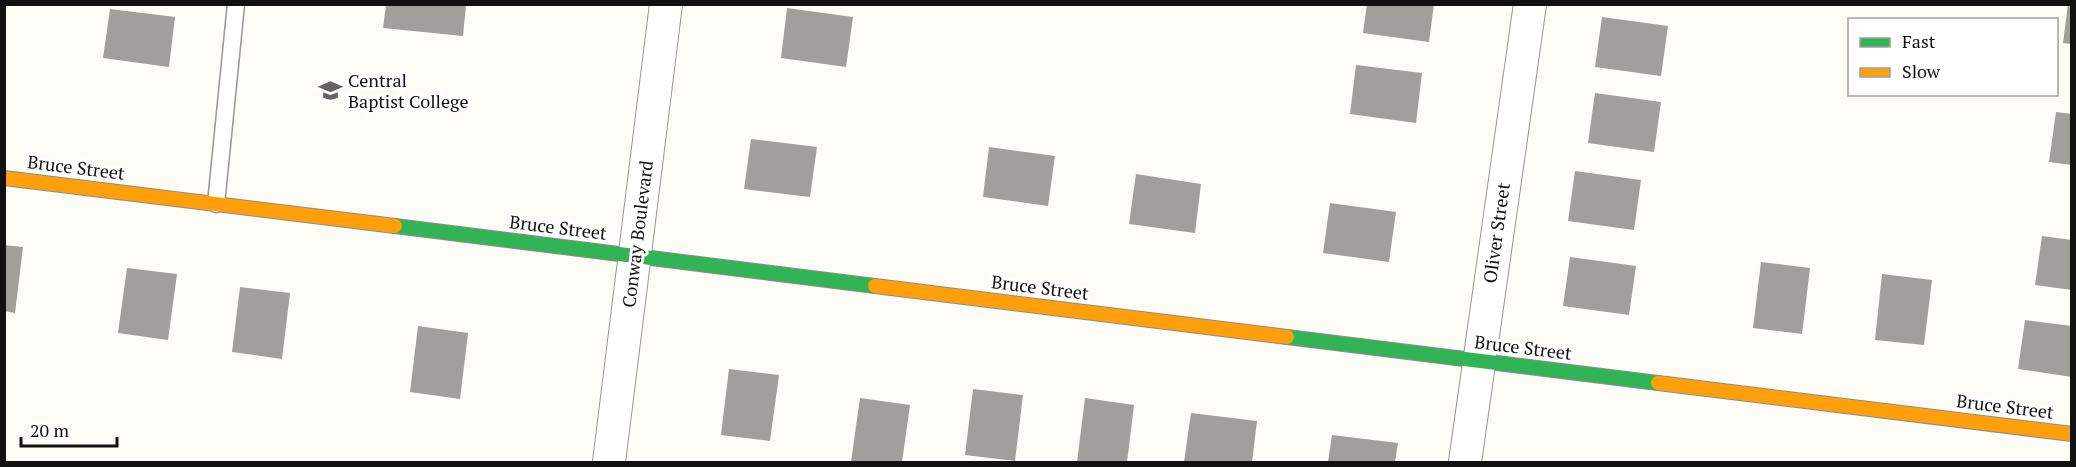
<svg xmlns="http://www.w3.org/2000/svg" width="2076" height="467" viewBox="0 0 2076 467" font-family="'PT Serif',serif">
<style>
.building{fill:#a19f9c}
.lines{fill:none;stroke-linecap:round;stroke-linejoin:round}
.lane-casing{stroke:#979795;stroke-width:19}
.street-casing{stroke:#979795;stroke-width:34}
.fast-casing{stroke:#8e8d8b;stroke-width:16}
.slow-casing{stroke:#8e8d8b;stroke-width:16}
.lane{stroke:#fffffe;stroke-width:16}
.street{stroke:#fffffe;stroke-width:32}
.fast{stroke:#30b455;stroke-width:14}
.slow{stroke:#ff9f0a;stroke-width:14}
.labels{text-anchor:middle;stroke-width:6;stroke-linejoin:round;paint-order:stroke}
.poi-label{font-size:18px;fill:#111;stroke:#fff;text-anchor:start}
.street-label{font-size:18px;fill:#111;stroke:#fff}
</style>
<rect width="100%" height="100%" fill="#fdfcf7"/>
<path class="building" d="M1367 4H1434L1429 42 1363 33Z
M2068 4H2072V44L2063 43Z
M386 5H466L463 36 383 28Z
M787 8 853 17 846 67 781 58Z
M110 9 175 17 169 67 103 58Z
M1602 17 1668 26 1661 76 1595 67Z
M1356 65 1422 73 1416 123 1350 114Z
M1595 93 1661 102 1654 152 1588 143Z
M2056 112 2072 114V165L2049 162Z
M751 139 817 147 810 197 744 189Z
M989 147 1055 156 1048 206 983 197Z
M1575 171 1641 180 1634 230 1568 221Z
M1136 174 1201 184 1195 233 1129 224Z
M1330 203 1396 212 1389 262 1323 253Z
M2042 236 2072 240V290L2035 285Z
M4 245 23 247 15 313 4 311Z
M1570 257 1636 266 1629 315 1563 306Z
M1761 262 1810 268 1802 334 1753 328Z
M127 268 177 274 168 340 118 333Z
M1882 274 1932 280 1924 345 1875 340Z
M240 287 290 293 282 359 232 352Z
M2025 320 2072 326V377L2018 369Z
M418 326 468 333 460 399 410 392Z
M729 369 779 375 770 441 721 435Z
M973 389 1023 395 1015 461 965 455Z
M860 398 910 405 902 462H851Z
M1085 398 1134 405 1127 462H1077Z
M1191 413 1257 421 1252 462H1184Z
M1332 435 1398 443 1395 462H1328Z"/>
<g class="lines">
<defs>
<path id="lane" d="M216 204 236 4"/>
<path id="street" d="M609 462 666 4
M1465 462 1530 4"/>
<path id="fast" d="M395 226 875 286
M1287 337 1658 383"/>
<path id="slow" d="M4 178 395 226
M875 286 1287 337
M1658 383 2072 434"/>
</defs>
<use href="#lane" class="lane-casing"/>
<use href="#street" class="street-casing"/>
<use href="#fast" class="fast-casing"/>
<use href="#slow" class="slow-casing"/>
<use href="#lane" class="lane"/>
<use href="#street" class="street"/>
<use href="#fast" class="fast"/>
<use href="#slow" class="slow"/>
</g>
<defs>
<symbol id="university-bare" viewBox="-9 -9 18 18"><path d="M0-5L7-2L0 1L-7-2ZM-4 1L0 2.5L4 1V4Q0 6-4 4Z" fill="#646362" stroke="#fff" stroke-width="2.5" paint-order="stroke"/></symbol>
</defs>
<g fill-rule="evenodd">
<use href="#university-bare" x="314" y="74" width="33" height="33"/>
</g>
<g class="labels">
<g class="poi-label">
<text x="348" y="87">Central<tspan x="348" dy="21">Baptist College</tspan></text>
</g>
<g class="street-label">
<text transform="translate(76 168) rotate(7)" y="6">Bruce Street</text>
<text transform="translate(558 228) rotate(7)" y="6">Bruce Street</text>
<text transform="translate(1497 233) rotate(-82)" y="6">Oliver Street</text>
<text transform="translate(638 234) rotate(-83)" y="6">Conway Boulevard</text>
<text transform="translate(1040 288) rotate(7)" y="6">Bruce Street</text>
<text transform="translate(1523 348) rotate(7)" y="6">Bruce Street</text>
<text transform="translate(2005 407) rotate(7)" y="6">Bruce Street</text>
</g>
</g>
<rect width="2076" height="467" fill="none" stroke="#111111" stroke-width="12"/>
<rect x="1848" y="18" width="210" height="78" fill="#ffffff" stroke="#a0a0a0" stroke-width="1.5"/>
<rect x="1860" y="38" width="30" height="9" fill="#30b455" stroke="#a0a0a0" stroke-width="1.5"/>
<text x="1902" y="48" font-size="18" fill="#111111">Fast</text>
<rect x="1860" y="68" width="30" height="9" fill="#ff9f0a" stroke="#a0a0a0" stroke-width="1.5"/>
<text x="1902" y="78" font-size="18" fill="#111111">Slow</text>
<path d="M21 437v9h96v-9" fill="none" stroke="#111111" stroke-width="3"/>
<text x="30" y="437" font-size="18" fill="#111111" stroke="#ffffff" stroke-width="4.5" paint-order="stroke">20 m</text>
</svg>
